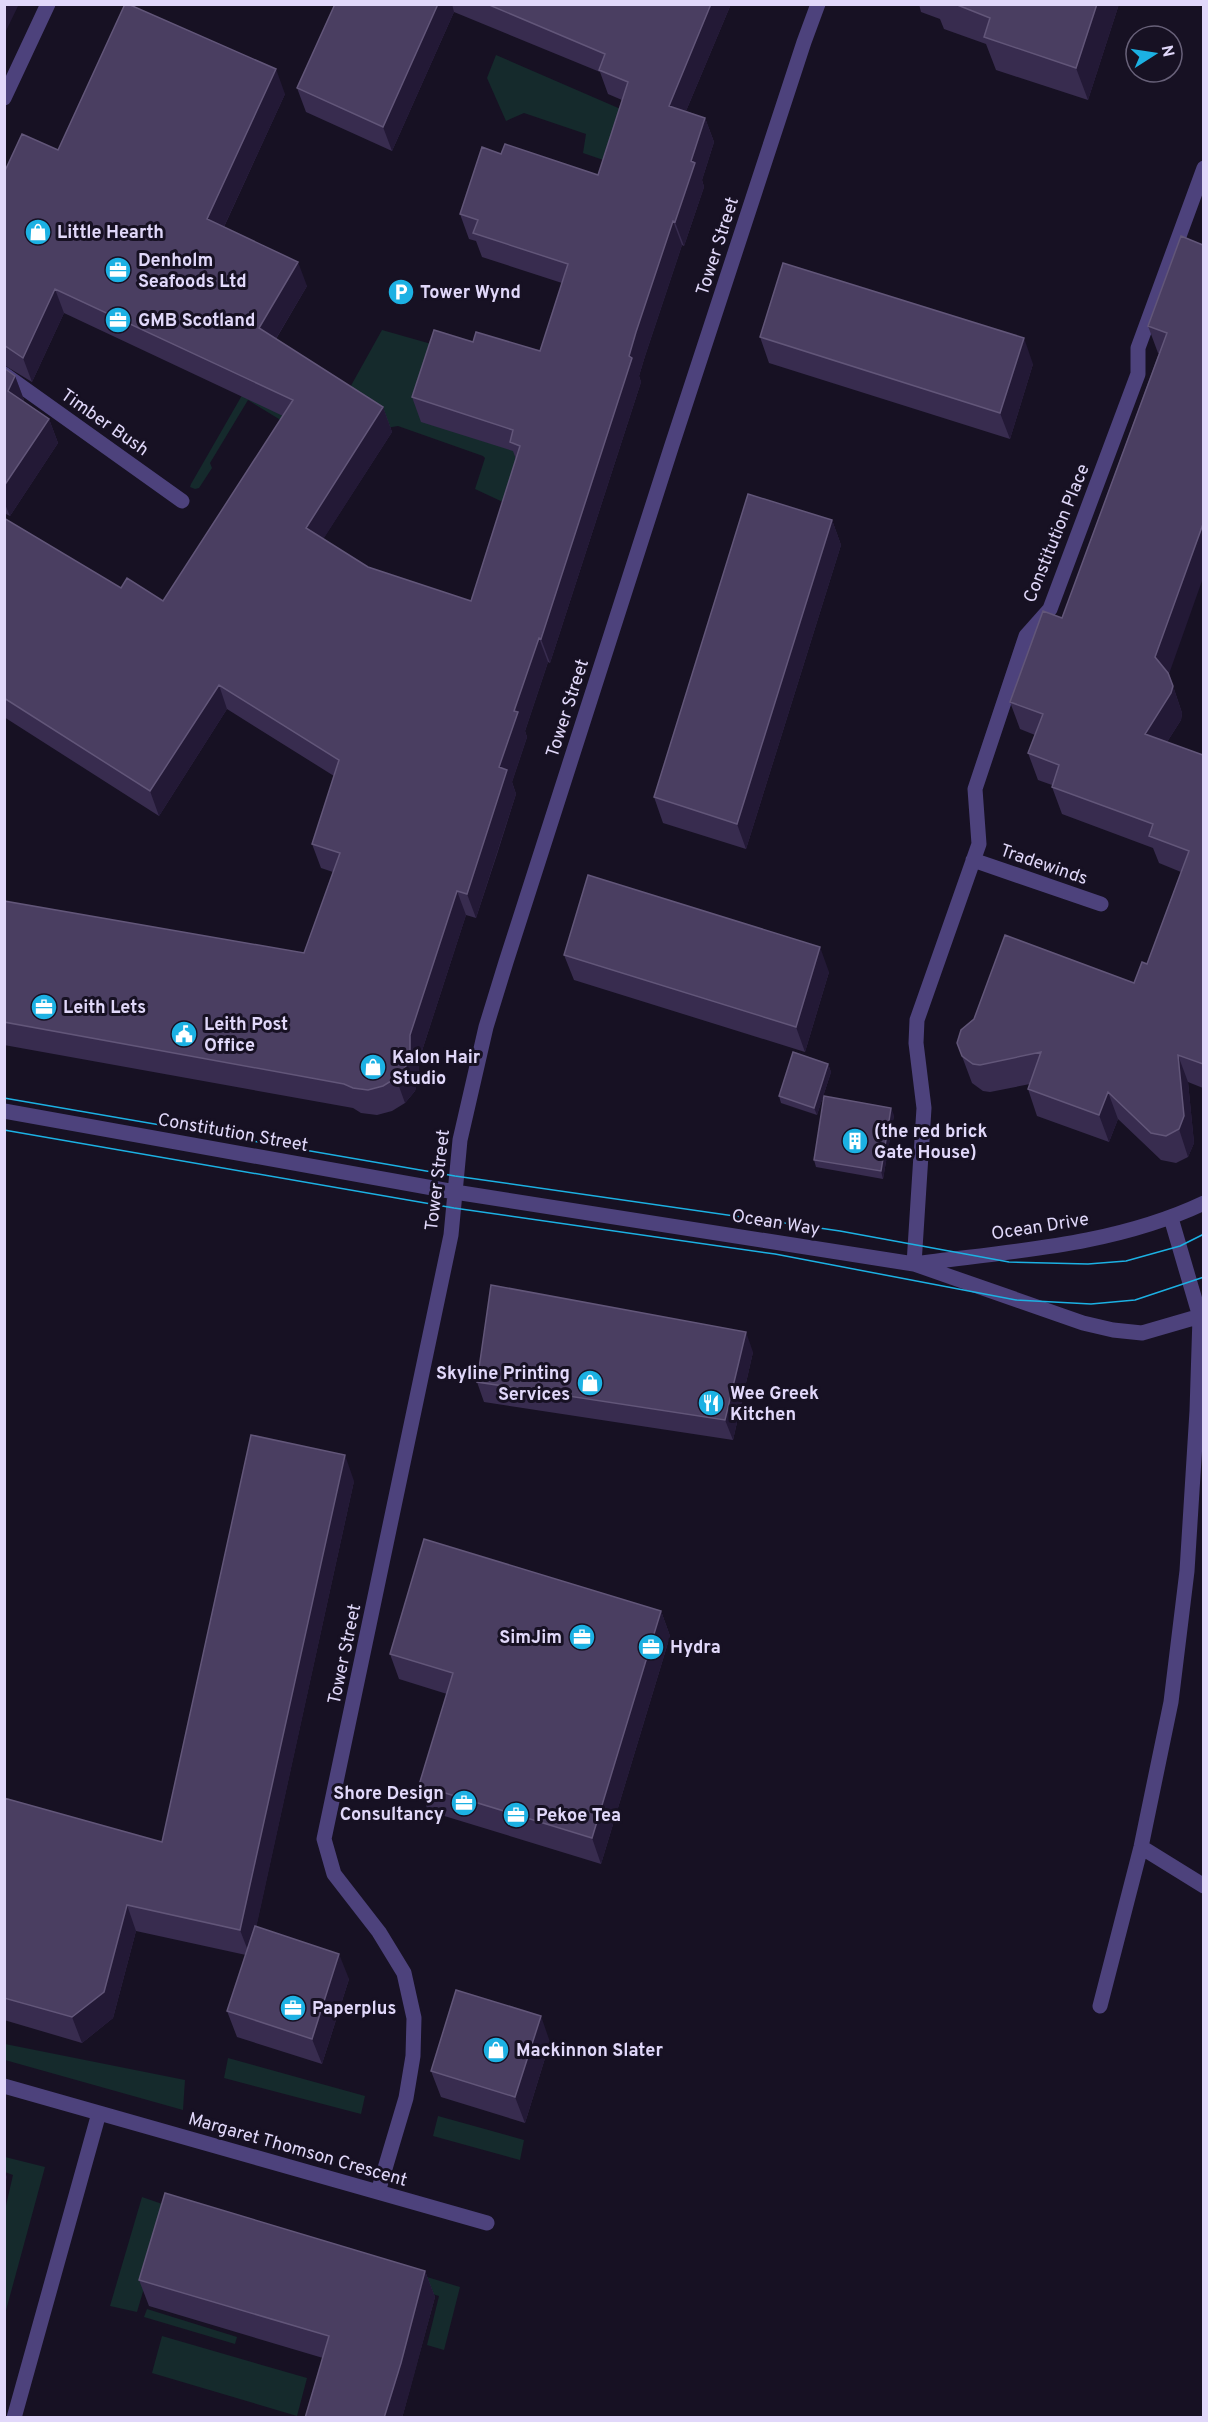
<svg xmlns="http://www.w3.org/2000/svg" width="1208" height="2422" viewBox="0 0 1208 2422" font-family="Overpass,sans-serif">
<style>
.green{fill:#152a2c}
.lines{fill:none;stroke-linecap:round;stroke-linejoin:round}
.minor{stroke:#4d427c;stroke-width:15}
.tram{stroke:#1cb1e3;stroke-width:1.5}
.wall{fill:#382c4f}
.shaded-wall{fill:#231936}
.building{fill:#4a3e61;stroke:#625679;stroke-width:1.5}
.labels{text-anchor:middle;stroke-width:6;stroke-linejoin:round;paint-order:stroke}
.poi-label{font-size:18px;font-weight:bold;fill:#e1d8fa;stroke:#171123;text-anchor:start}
.street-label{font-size:18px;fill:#e1d8fa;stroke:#171123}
</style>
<rect width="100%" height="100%" fill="#171123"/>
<path class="green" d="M496 55 639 117 618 165 583 153 586 134 524 113 506 121 487 78Z
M382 330 463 353 450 430 486 442 523 451 505 503 475 489 485 458 483 456 398 426 386 428 343 400Z
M260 364 292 427 248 400 210 463 212 468 199 488 195 489 190 487 191 484Z
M5 2044 185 2080 183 2110 5 2060Z
M228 2058 365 2096 361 2114 224 2078Z
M438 2116 524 2140 520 2160 433 2136Z
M5 2157 45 2167 5 2314V2210L13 2175 5 2172Z
M142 2197 168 2206 137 2312 110 2306Z
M298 2238 460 2287 444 2350 427 2345 439 2296 296 2253Z
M147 2309 237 2337 235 2344 144 2317Z
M162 2336 307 2378 297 2416 152 2373Z"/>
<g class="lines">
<path class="minor" d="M4 98 48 4
M1204 168 1138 348V374L1050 609 1026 636 975 789 979 844 917 1020 916 1043 924 1108 914 1264C1011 1251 1113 1246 1204 1203
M4 374 182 501
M973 860 1101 904
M4 1111 455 1192 914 1264 1083 1323 1113 1330 1142 1333 1204 1315
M1141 1847 1204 1886
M1100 2006 1141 1847 1171 1702 1187 1571 1197 1411 1200 1317 1171 1218
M4 2086 487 2223
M378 2192 406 2098 413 2056 414 2018 404 1973 379 1932 334 1874 324 1839 451 1235 460 1140 486 1027 506 962 671 448 804 42 818 4
M14 2418 99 2113"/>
<path class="tram" d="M4 1098 455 1176 840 1231 1009 1262 1088 1264 1126 1261 1180 1246 1204 1234
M4 1130 454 1208 775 1254 1016 1300 1091 1304 1135 1300 1204 1277"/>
</g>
<path class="wall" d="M335 4H731L686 111 705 118 714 142 702 180 704 187 684 246 682 245 645 356 639 376 641 382 550 663 548 662 525 731 527 737 512 782 516 794 498 851 476 918 466 915 419 1060V1076L415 1091 405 1103 392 1111 377 1115 361 1113 353 1108 4 1045V901L304 953 333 872 321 868 312 844 334 776 227 709 159 816 4 717V518L121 588 163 601 283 416 64 313 32 382 4 365V173L58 150 285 94 224 227 307 286 276 339 383 407 392 432 323 539 368 567 471 601 516 459 513 451 421 422 412 397 473 342 540 351 562 283 482 257 476 241 469 239 460 214 501 154 598 175 622 100 608 94 600 72 454 12 392 151 306 112 297 88Z
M919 4H1119L1088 100 996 70 986 44 944 29 940 19 921 12Z
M1181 236 1169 674 1182 713 1181 720 1167 742 1203 755V1088L1188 1082 1194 1143 1188 1157 1176 1163 1161 1160 1118 1119 1109 1142 1037 1116 1028 1089 1030 1084 990 1092 983 1091 972 1083 957 1043 1134 983 1147 964 1181 872 1159 863 1153 848 1062 814 1052 787V785L1038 780 1028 753 1035 735 1020 729 1010 702 1062 618 1159 353H1158L1148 326Z
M760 337 1033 364 1010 439 769 363Z
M4 368 15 376 24 400 23 401 49 419 58 443 10 516 4 513Z
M832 520 841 545 746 849 663 823 654 797Z
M564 955 829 972 805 1052 574 980Z
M828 1064 831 1072 817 1115 781 1103 779 1096Z
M894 1115 883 1179 816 1167 814 1160Z
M753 1352 733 1440 484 1402 477 1382Z
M354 1481 256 1927 349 1979 322 2064 237 2037 227 2011 246 1955 136 1931 113 2018 82 2043 4 2020V1798L162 1842Z
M661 1611 670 1636 601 1864 428 1811 419 1785 447 1694 399 1679 390 1654Z
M550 2042 525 2123 441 2097 431 2071Z
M425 2271 435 2297 402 2418H305L323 2358 149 2306 139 2280Z"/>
<path class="shaded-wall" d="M4 4H19L4 35Z
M438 4H452L454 12 392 151 383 127Z
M711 4H731L678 130 669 106Z
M1097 4H1119L1088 100 1076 68Z
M276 69 285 94 216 244 207 219Z
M705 118 714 142 702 180 704 187 684 246 675 222 691 161Z
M673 221 682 245 645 356 639 376 641 382 550 663 541 639 636 332Z
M298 262 307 286 268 352 259 328Z
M55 289 64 313 32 382 23 358Z
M1024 338 1033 364 1010 439 1000 413Z
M15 376 24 400 17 415 8 391Z
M383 407 392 432 315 552 306 528Z
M49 419 58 443 10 516 4 502V486Z
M832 520 841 545 746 849 737 824Z
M1203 524V578L1169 674 1182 713 1181 720 1155 761 1145 734 1155 657Z
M539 638 548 662 525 731 527 737 512 782 516 794 476 918 467 894 514 711Z
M219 685 227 709 159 816 150 791Z
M457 891 466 915 419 1060V1076L415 1091 405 1103 396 1078Z
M820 947 829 972 805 1052 796 1027Z
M1178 1055 1188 1082 1194 1143 1188 1157 1179 1129Z
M828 1064 831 1072 817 1115 814 1108Z
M1108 1092 1118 1119 1109 1142 1099 1115Z
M891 1108 894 1115 883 1179 881 1171Z
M746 1332 753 1352 733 1440 725 1420Z
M345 1455 354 1481 250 1956 240 1930Z
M661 1611 670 1636 601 1864 592 1838Z
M127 1905 136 1931 113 2018 82 2043 72 2017Z
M339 1954 349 1979 322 2064 312 2039Z
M541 2016 550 2042 525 2123 515 2097Z
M4 2170 7 2177 4 2188Z
M425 2271 435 2297 410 2390 402 2418H384Z"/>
<path class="building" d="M125 4H128L276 69 207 219 298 262 259 328 383 407 306 528 368 567 471 601 520 446 510 442 513 430 412 397 434 330 473 342 476 332 540 351 568 264 473 233 478 220 460 214 482 147 501 154 505 144 598 175 628 82 599 70 605 54 487 4H711L669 106 705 118 691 161 695 163 675 222 673 221 636 332 629 356 632 358 541 639 539 638 514 711 518 712 499 767 507 770 467 894 457 891 410 1035V1052L406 1066 396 1078 383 1086 368 1090 353 1088 344 1084 4 1022V901L304 953 340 853 312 844 339 760 219 685 150 791 4 698V518L121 588 127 578 163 601 293 400 55 289 23 358 4 345V173L22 134 58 150Z
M335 4H438L383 127 297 88Z
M955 4H1097L1076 68 984 37 990 18Z
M1181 236 1203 245V524L1155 657 1168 673 1173 686 1171 693 1145 734 1203 755V1064L1178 1055 1184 1116 1179 1129 1166 1136 1151 1133 1108 1092 1099 1115 1028 1089 1041 1052 980 1065 973 1064 962 1056 957 1043 961 1030 974 1019 1005 935 1134 983 1142 962 1147 964 1189 851 1149 836 1153 824 1052 787 1059 765 1028 753 1043 714 1010 702 1043 611 1062 618 1167 333 1148 326Z
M783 263 1024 338 1000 413 760 337Z
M4 368 15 376 8 391 49 419 4 486Z
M748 494 832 520 737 824 654 797Z
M588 875 820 947 796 1027 564 955Z
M793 1052 828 1064 814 1108 779 1096Z
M824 1096 891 1108 881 1171 814 1160Z
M491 1285 746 1332 725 1420 477 1382Z
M251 1435 345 1455 240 1930 127 1905 104 1992 72 2017 4 1998V1798L162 1842Z
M424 1539 661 1611 592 1838 419 1785 453 1673 390 1654Z
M255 1926 339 1954 312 2039 227 2011Z
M456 1990 541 2016 515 2097 431 2071Z
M165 2193 425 2271 401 2363 384 2418H305L329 2336 139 2280Z"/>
<defs>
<symbol id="shop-disc" viewBox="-11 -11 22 22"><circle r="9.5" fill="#1cb1e3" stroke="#171123"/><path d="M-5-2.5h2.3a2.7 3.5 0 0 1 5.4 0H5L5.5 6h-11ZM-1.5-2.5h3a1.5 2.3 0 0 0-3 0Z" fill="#fff"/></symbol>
<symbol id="office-disc" viewBox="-11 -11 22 22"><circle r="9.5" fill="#1cb1e3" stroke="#171123"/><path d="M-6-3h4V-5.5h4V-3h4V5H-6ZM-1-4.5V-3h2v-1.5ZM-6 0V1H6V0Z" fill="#fff"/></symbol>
<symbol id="parking-disc" viewBox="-11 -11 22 22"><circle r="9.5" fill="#1cb1e3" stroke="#171123"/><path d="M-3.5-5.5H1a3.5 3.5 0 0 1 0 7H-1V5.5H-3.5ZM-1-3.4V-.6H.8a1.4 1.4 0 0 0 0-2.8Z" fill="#fff"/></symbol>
<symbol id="civic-disc" viewBox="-11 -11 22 22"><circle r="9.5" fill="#1cb1e3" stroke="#171123"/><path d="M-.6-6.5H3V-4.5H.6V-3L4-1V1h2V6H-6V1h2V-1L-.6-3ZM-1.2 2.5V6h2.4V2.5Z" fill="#fff"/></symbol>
<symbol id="building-disc" viewBox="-11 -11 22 22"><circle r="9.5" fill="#1cb1e3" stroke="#171123"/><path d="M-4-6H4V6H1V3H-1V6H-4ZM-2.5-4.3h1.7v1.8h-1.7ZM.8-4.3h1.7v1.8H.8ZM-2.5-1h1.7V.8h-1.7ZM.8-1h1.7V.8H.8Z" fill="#fff"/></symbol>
<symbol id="restaurant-disc" viewBox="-11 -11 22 22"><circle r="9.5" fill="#1cb1e3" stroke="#171123"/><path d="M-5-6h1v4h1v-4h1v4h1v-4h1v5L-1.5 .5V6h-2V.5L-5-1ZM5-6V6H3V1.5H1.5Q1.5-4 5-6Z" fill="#fff"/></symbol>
</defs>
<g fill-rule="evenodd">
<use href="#shop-disc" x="23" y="217" width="30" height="30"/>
<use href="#office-disc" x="103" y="255" width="30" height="30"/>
<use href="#parking-disc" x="386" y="277" width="30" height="30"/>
<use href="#office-disc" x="103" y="305" width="30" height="30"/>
<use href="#office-disc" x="29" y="992" width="30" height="30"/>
<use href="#civic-disc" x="169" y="1019" width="30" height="30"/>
<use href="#shop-disc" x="358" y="1052" width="30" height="30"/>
<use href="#building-disc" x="840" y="1126" width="30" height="30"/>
<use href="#shop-disc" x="575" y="1368" width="30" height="30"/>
<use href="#restaurant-disc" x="696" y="1388" width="30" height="30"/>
<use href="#office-disc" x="567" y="1622" width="30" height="30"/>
<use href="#office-disc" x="636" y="1632" width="30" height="30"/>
<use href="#office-disc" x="449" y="1788" width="30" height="30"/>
<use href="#office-disc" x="501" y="1800" width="30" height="30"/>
<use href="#office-disc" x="278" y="1993" width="30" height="30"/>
<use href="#shop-disc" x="481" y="2035" width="30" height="30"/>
</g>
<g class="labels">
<g class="poi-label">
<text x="57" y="238">Little Hearth</text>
<text x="138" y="266">Denholm<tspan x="138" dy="21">Seafoods Ltd</tspan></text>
<text x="420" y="298">Tower Wynd</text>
<text x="138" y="326">GMB Scotland</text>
<text x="63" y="1013">Leith Lets</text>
<text x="204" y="1030">Leith Post<tspan x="204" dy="21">Office</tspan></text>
<text x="392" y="1063">Kalon Hair<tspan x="392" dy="21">Studio</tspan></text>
<text x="874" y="1137">(the red brick<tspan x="874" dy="21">Gate House)</tspan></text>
<text x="570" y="1379" text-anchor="end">Skyline Printing<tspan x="570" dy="21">Services</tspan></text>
<text x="730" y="1399">Wee Greek<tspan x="730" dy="21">Kitchen</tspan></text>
<text x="562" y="1643" text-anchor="end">SimJim</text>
<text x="670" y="1653">Hydra</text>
<text x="444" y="1799" text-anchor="end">Shore Design<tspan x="444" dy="21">Consultancy</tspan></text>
<text x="536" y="1821">Pekoe Tea</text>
<text x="312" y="2014">Paperplus</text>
<text x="516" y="2056">Mackinnon Slater</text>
</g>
<g class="street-label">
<text transform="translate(717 246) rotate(-72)" y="6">Tower Street</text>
<text transform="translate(105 422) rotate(35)" y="6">Timber Bush</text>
<text transform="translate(1056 533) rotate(-68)" y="6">Constitution Place</text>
<text transform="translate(567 708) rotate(-72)" y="6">Tower Street</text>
<text transform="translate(1044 864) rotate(19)" y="6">Tradewinds</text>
<text transform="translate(233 1132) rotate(10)" y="6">Constitution Street</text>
<text transform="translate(437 1180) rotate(-83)" y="6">Tower Street</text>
<text transform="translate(776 1222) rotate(9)" y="6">Ocean Way</text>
<text transform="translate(1040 1226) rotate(-9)" y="6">Ocean Drive</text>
<text transform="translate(344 1654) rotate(-78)" y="6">Tower Street</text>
<text transform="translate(298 2149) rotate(16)" y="6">Margaret Thomson Crescent</text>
</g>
</g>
<rect width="1208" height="2422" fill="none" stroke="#e1d8fa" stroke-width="12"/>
<g transform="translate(1154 54) rotate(78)"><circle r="28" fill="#171123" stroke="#686179" stroke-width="1.5"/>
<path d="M0-4.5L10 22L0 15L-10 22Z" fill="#1cb1e3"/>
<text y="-9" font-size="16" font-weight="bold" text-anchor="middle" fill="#e1d8fa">N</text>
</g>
</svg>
